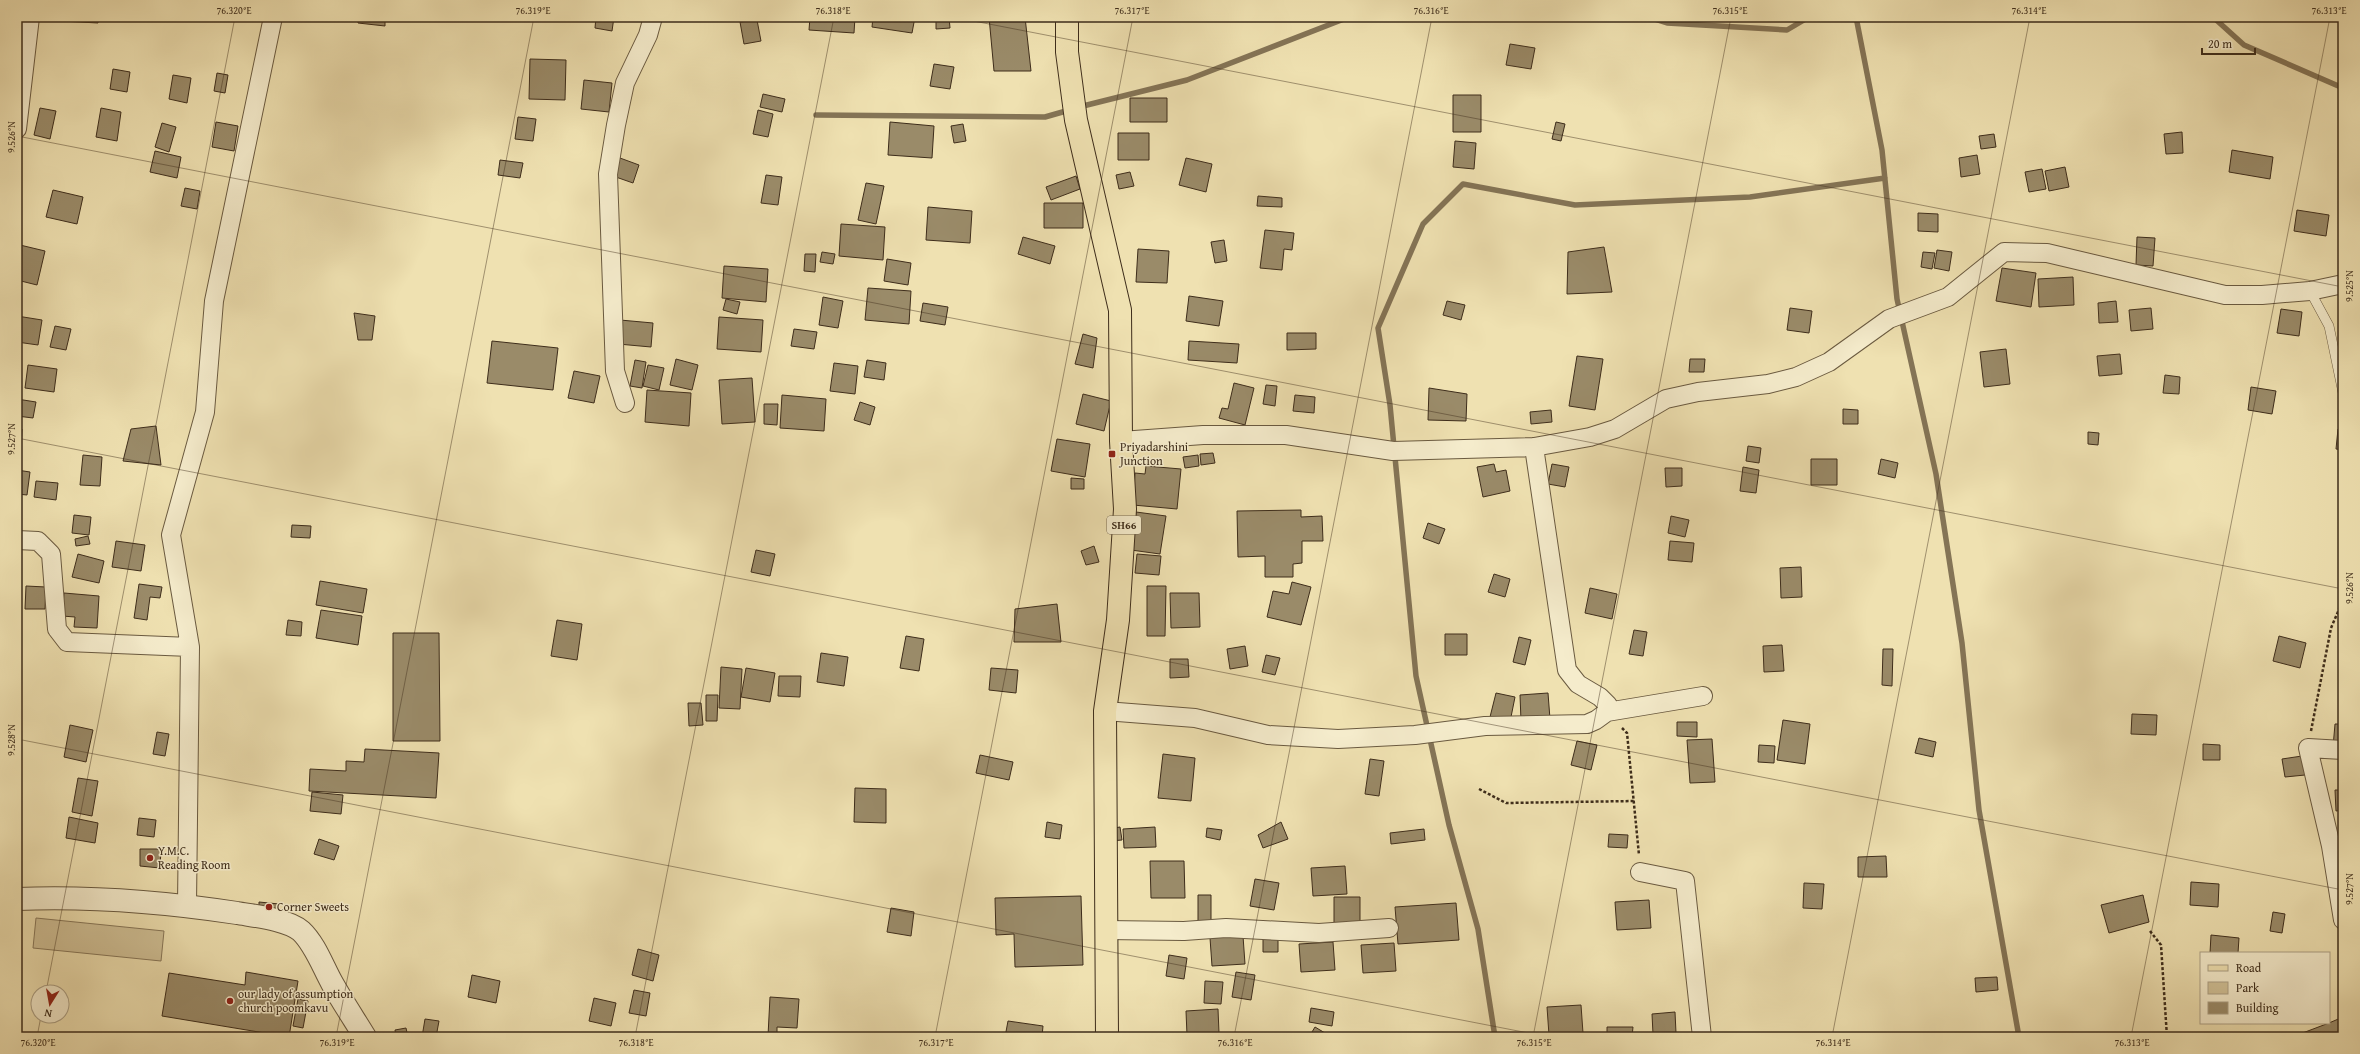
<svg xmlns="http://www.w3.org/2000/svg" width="2360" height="1054" viewBox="0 0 2360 1054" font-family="'Gentium Book Plus',serif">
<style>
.green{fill:#d1c298;stroke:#88785a}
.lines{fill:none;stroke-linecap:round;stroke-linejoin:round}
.stream{stroke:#847456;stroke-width:5.5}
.building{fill:#9a8b69;stroke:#3e2d1b}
.service-casing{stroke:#6a5a40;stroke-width:10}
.minor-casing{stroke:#6a5a40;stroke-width:20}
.tertiary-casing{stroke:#6a5a40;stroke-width:24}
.primary-casing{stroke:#3e2d1b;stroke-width:24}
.path{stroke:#3e2d1b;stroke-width:2.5;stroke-dasharray:3 2;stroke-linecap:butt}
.service{stroke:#f5eccc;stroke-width:9}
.minor{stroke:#f5eccc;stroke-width:18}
.tertiary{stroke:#f5eccc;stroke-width:22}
.primary{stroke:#efe1b1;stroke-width:22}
.ticks{fill:none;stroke:#3e2d1b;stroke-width:1;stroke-opacity:0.45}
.poi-dot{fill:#8f2418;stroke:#f5eccc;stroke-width:1.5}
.labels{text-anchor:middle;stroke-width:3;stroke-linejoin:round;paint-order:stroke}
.shield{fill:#f5eccc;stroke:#756650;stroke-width:1}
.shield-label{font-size:11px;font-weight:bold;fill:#3e2d1b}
.poi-label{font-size:12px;fill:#3e2d1b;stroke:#f5eccc;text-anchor:start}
.neatline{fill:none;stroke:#3e2d1b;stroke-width:1.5}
.ticks-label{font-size:10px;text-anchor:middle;fill:#3e2d1b}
</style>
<rect width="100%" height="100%" fill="#efe1b1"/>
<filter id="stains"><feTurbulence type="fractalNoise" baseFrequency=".005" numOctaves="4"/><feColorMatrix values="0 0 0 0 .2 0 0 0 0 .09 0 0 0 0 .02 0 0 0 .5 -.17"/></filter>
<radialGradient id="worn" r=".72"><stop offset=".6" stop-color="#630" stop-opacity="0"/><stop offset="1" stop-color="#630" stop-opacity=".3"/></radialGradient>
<path class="green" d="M36 918 164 931 161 961 33 948Z"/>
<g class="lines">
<path class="stream" d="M1648 17 1667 23 1787 30 1809 17
M1856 17 1882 150 1897 299 1936 474 1962 643 1979 810 2019 1037
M2213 17 2244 45 2343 88
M1083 106 1187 80 1349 17
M816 115 1045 117 1066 111
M1495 1037 1478 929 1449 825 1416 676 1390 405 1378 328 1423 224 1463 184 1575 205 1750 197 1885 178"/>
</g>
<path class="building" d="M62 17H98V23L62 21Z
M358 17H385V26L358 23Z
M596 17H614L612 31 595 28Z
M810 17H855L854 33 809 30Z
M873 17H915L912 33 872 27Z
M936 17H949L950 28 936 29Z
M989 17H1025L1031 71H994Z
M757 20 761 41 744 44 740 22Z
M1510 44 1535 48 1531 69 1506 65Z
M530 59 566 60 565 100 529 99Z
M934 64 954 67 950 89 930 86Z
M113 69 130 72 127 92 110 89Z
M217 73 228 75 225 93 214 91Z
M173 75 191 78 187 103 169 99Z
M584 80 612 83 609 112 581 109Z
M763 94 785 99 782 112 760 107Z
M1453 95H1481V132H1453Z
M1130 98H1167V122H1130Z
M40 108 56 111 50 139 34 135Z
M101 108 121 112 117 141 96 137Z
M758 110 773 114 768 137 753 134Z
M518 117 536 119 533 141 515 139Z
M216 122 238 126 234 151 212 147Z
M890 122 934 126 932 158 888 155Z
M1556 122 1565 124 1561 141 1552 139Z
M162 123 176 127 169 152 155 147Z
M963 124 966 141 954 143 951 126Z
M2182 132 2183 153 2166 154 2164 134Z
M1118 133H1149V160H1118Z
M1994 134 1996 147 1981 149 1979 136Z
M1455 141 1476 143 1474 169 1453 167Z
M2232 150 2273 157 2270 179 2229 172Z
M155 151 181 157 177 178 150 172Z
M1977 155 1980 174 1961 177 1959 158Z
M620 158 639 165 633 183 613 176Z
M1186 158 1212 164 1206 192 1179 185Z
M500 160 523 163 520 178 498 175Z
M2065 167 2069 187 2049 191 2045 171Z
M2042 169 2046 189 2029 192 2025 172Z
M1130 172 1134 186 1119 189 1116 175Z
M766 175 782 177 778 205 761 203Z
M1076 176 1080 189 1051 200 1046 187Z
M866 183 884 186 876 224 858 220Z
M185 188 200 191 197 209 181 206Z
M53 190 83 197 77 224 46 217Z
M1258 196 1282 198V207L1257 206Z
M1044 203H1083V228H1044Z
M928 207 972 211 970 243 926 240Z
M2297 210 2329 215 2326 236 2294 231Z
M1918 213 1938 214V232L1918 231Z
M841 224 885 227 883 260 839 256Z
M1265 230 1294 233 1292 250 1284 249 1282 270 1260 268Z
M1023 237 1055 246 1050 264 1018 254Z
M2137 237 2155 238 2153 266 2136 265Z
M1224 240 1227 261 1215 263 1211 242Z
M20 245 45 251 37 285 17 280V257Z
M1604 247 1612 292 1567 294 1568 252Z
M1138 249 1169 251 1167 283 1136 282Z
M1937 250 1952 252 1949 271 1934 268Z
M822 252 835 254 833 264 820 262Z
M1923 252 1935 253 1932 269 1921 267Z
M805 254H816L815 272 804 271Z
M887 259 911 263 908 285 884 281Z
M724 266 768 269 766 302 722 298Z
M2002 268 2036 273 2031 307 1996 301Z
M2073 277 2074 305 2039 307 2038 279Z
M868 288 911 291 909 324 865 320Z
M1189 296 1223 301 1219 326 1186 321Z
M823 297 843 301 838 328 819 325Z
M726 299 740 302 737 314 723 310Z
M1447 301 1465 305 1461 320 1443 315Z
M2116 301 2118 322 2099 323 2098 303Z
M923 303 948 307 945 325 920 321Z
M1790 308 1812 311 1809 333 1787 330Z
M2151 308 2153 329 2131 331 2129 310Z
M2281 309 2302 312 2299 336 2277 333Z
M354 313 375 316 372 340H358Z
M17 316 42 320 38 345 17 342Z
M719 317 763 320 761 352 717 349Z
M620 320 653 323 651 347 618 344Z
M55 326 71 329 66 350 50 347Z
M794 329 817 332 814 349 791 346Z
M1287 333H1316V349L1287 350Z
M1083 334 1097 338 1093 368 1075 364Z
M492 341 558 348 553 390 487 383Z
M1189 341 1239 344 1237 363 1188 360Z
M2006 349 2010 384 1984 387 1980 352Z
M2120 354 2122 374 2099 376 2097 356Z
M1577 356 1603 359 1595 410 1569 406Z
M676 359 698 365 692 390 670 385Z
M1690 359H1705L1704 372H1689Z
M635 360 646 362 642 388 630 386Z
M867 360 886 363 884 380 864 377Z
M834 363 858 366 855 394 830 391Z
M28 365 57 369 54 392 25 388Z
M648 365 664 368 659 390 643 386Z
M574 371 600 376 594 403 568 398Z
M2165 375 2180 377 2179 394 2163 393Z
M752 378 755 422 722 424 719 380Z
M1234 383 1254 388 1245 425 1219 418 1222 408 1228 409Z
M1266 385 1277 386 1275 406 1263 404Z
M2251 387 2276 391 2272 414 2248 410Z
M1429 388 1467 394 1466 421 1428 420Z
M647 390 691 393 689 426 645 422Z
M1083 394 1111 401 1104 431 1076 424Z
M782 395 826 399 824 431 780 428Z
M1295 395 1315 397 1314 413 1293 411Z
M17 399 36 402 33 418 17 416Z
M860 402 875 407 870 425 854 420Z
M764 404H778L777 425 764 424Z
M1843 409 1858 410V424H1843Z
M1551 410 1552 422 1531 424 1530 412Z
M156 426 161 465 123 461 131 429Z
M17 428 22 429 21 450 17 449Z
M2338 429 2343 430V450L2336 449Z
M2088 432 2099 433 2098 445 2088 444Z
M1057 439 1090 444 1085 477 1051 471Z
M1748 446 1761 448 1759 463 1746 461Z
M1213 453 1215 463 1201 465 1200 454Z
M83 455 102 457 100 486 80 485Z
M1198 455 1199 466 1185 468 1183 457Z
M1811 459H1837V485H1811Z
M1881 459 1898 463 1895 478 1878 474Z
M1494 464 1496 472 1506 470 1510 491 1483 497 1477 467Z
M1552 464 1569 467 1565 487 1548 484Z
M1146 466 1181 469 1177 509 1133 505 1135 473 1145 474Z
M1743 467 1759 470 1756 493 1740 491Z
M1665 468H1682V486L1666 487Z
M17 470 30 472 27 495 17 494Z
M1071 478 1084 479V489H1071Z
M36 481 58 483 56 500 34 497Z
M1301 510V517L1322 516 1323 541H1302V563L1293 564V577H1265V556L1238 557 1237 511Z
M1136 512 1166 516 1160 554 1131 550Z
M74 515 91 517 89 535 72 533Z
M1671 516 1689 520 1685 537 1668 533Z
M1428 523 1445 529 1439 544 1423 538Z
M292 525 311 526 310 538 291 537Z
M88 536 90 544 76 546 75 539Z
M116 541 145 545 141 571 112 567Z
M1670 541 1694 543 1692 562 1668 560Z
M1094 546 1099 562 1086 565 1081 551Z
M756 550 775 554 770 576 751 572Z
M78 554 104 561 99 583 72 577Z
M1137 554 1161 556 1159 575 1135 573Z
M1801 567 1802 597 1781 598 1780 568Z
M1494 574 1510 579 1505 597 1488 592Z
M320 581 367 589 363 613 316 605Z
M1292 582 1311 587 1301 625 1267 617 1273 591 1289 594Z
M139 584 162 587 160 598 150 597 147 620 134 618Z
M26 586 46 587 45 609H25Z
M1147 586H1166L1165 636H1147Z
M1590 588 1617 594 1612 619 1585 613Z
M64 593 99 596 97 628 74 627 75 617 62 616Z
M1170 593H1199L1200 627 1171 628Z
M1057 604 1061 642H1014L1015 609Z
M321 610 362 616 358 645 316 638Z
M288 620 302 622 301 636 286 635Z
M557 620 582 624 577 660 551 656Z
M1634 630 1647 632 1643 656 1629 654Z
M393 633H439L440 741H393Z
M1445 634H1467V655H1445Z
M906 636 924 639 919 671 900 668Z
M2279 636 2306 643 2300 668 2273 661Z
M1519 637 1531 640 1525 665 1513 662Z
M1782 645 1784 671 1764 672 1763 646Z
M1245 646 1248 666 1230 669 1227 649Z
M1883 649H1893L1892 686 1882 685Z
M821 653 848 657 844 686 817 682Z
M1266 655 1280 658 1275 675 1262 672Z
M1170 659H1188L1189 677 1170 678Z
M721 667 742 669 740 709 719 708Z
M746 668 775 673 770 702 741 697Z
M991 668 1018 670 1016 693 989 690Z
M779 676H801L800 697 778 696Z
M1496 693 1515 697 1510 722 1490 717Z
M1548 693 1550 719 1521 721 1520 695Z
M706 695H718L717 721H706Z
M688 703H701L703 725 689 726Z
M2132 714 2157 715 2156 735 2131 734Z
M1783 720 1810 724 1805 764 1777 760Z
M1677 722H1697V737L1677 736Z
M2335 724H2343V748L2333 747Z
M70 725 93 730 86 762 64 757Z
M157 732 169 734 165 756 153 754Z
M1919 738 1936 742 1933 757 1915 753Z
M1712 739 1715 782 1690 783 1687 740Z
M1577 741 1597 745 1591 770 1571 765Z
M2203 744 2220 745V760H2203Z
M1759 745 1775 746 1774 763 1758 762Z
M365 749 439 753 436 798 309 791 310 769 346 771V761L364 762Z
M1163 754 1195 758 1191 801 1158 798Z
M980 755 1013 762 1009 780 976 773Z
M2302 756 2305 775 2285 777 2282 759Z
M1370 759 1384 761 1379 796 1365 794Z
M78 778 98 781 92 816 72 812Z
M855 788 886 789V823L854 822Z
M2335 790H2343V810L2336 811Z
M312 792 343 795 341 814 310 811Z
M69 817 98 823 95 843 66 838Z
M139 818 156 820 154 837 137 835Z
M1047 822 1062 825 1060 839 1045 837Z
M1281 822 1288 839 1263 848 1258 835Z
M1120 827 1122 840 1110 841 1108 829Z
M1155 827 1156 847 1124 848 1123 829Z
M1207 828 1222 830 1220 840 1206 837Z
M1424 829 1425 840 1391 844 1390 833Z
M1609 834 1628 835 1627 848 1608 847Z
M319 839 339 846 334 860 314 854Z
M140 849H161L160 868 140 866Z
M1886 856 1887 877H1858V857Z
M1150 861H1184L1185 898H1151Z
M1345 866 1347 894 1313 896 1311 868Z
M1255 879 1279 883 1274 910 1250 906Z
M2191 882 2219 884 2218 907 2190 905Z
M1804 883 1824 884 1822 909 1803 908Z
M1198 895H1211V923H1198Z
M2143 895 2149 922 2109 933 2101 905Z
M1081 896 1083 965 1015 967 1014 934 996 935 995 898Z
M1334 897H1360V922L1334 923Z
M1649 900 1651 928 1617 930 1615 902Z
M259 902 279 904 278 912 259 910Z
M1456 903 1459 940 1398 944 1395 907Z
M891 908 914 912 911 936 887 932Z
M2273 912 2285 914 2282 933 2270 931Z
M2211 935 2239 938 2238 953H2210Z
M1243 936 1245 964 1212 966 1210 938Z
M1263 936H1278V952H1263Z
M1333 942 1335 970 1301 972 1299 944Z
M1394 943 1396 971 1363 973 1361 945Z
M638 949 659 955 653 981 632 975Z
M1169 955 1187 958 1184 979 1166 976Z
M246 972 298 981 289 1037 162 1016 169 973 245 985Z
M1236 972 1255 975 1251 1000 1232 997Z
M472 975 500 981 496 1003 468 997Z
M1997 977 1998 990 1976 992 1975 978Z
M1205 981 1223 982 1221 1004 1204 1003Z
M634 990 650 993 646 1016 629 1013Z
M770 997 799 999 797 1028 777 1027V1037L768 1036Z
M594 998 616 1003 611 1026 589 1021Z
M298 999 308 1001 303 1028 293 1026Z
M1581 1005 1583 1033 1549 1035 1547 1007Z
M1311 1008 1334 1012 1332 1026 1309 1022Z
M1218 1009 1219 1033 1187 1035 1186 1011Z
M1675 1012 1676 1033 1653 1034 1652 1014Z
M2343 1017 2341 1037H2292L2329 1023Z
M425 1019 439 1021 436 1037H422Z
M1008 1021 1043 1026 1042 1037H1005Z
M1315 1027 1325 1033 1323 1037H1309Z
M1607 1027H1633L1632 1037H1607Z
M406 1028 408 1037H396L395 1030Z"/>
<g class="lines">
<defs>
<path id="service" d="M2310 291 2329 326 2343 393"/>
<path id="minor" d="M17 129 30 17
M625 403 615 371 608 174 616 125 625 83 648 35 653 17
M1121 441 1203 435H1286L1393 451 1534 447 1590 437 1615 429 1666 399 1698 392 1768 384 1796 377 1829 362 1889 319 1948 297 2004 252 2047 253 2225 295H2262L2310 291 2343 284
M17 540 38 541 51 554 57 629 67 642 190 647
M1105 711 1195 718 1268 735 1338 739 1415 735 1485 726 1587 724 1596 720 1607 712 1608 705 1600 697 1578 684 1567 670 1534 447
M1607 712 1703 696
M2343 750 2308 748 2331 846 2343 920
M1640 872 1685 881 1702 1037
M187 905 190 647 171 535 205 412 214 301 273 17
M1106 930 1184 931 1226 928 1319 933 1389 928"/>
<path id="tertiary" d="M17 899C91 896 164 902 237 913 254 916 287 919 301 931 315 944 323 967 332 983 342 1001 354 1019 365 1037"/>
<path id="primary" d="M1067 17V52L1076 120 1120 310 1121 441 1125 509 1118 620 1105 711 1107 1037"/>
</defs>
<use href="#service" class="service-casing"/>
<use href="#minor" class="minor-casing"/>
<use href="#tertiary" class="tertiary-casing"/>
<use href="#primary" class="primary-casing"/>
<path class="path" d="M1622 728 1627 733 1639 855
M2311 731 2331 628 2343 600
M1479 789 1506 803 1634 801
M2150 931 2161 945 2167 1037"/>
<use href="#service" class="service"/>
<use href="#minor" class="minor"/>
<use href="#tertiary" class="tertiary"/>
<use href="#primary" class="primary"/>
</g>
<path class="ticks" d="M953 17 2343 287M17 136 2343 589M17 438 2343 890M17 739 1549 1037M46 992 235 17M37 1037 41 1016M336 1037 534 17M635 1037 834 17M935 1037 1133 17M1234 1037 1432 17M1533 1037 1731 17M1832 1037 2030 17M2131 1037 2330 17"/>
<g class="poi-dot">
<rect x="1108" y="450" width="8" height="8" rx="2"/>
<circle cx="150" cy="858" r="4"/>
<circle cx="269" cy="907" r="4"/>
<circle cx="230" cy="1001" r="4"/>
</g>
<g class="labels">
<rect class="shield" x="1107" y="516" width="34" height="18" rx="3"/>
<g class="shield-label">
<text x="1124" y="529">SH66</text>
</g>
<g class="poi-label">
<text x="1120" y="451">Priyadarshini<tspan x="1120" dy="14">Junction</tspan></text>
<text x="158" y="855">Y.M.C.<tspan x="158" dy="14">Reading Room</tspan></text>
<text x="277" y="911">Corner Sweets</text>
<text x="238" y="998">our lady of assumption<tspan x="238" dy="14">church poomkavu</tspan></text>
</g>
</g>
<rect width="2360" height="1054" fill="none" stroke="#efe1b1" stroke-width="44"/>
<rect x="2200" y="952" width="130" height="72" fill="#f5eccc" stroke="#aca085"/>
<rect x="2208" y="965" width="20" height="6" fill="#efe1b1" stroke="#aca085"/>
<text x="2236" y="972" font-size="12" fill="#3e2d1b">Road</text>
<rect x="2208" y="982" width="20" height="12" fill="#d1c298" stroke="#aca085"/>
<text x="2236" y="992" font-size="12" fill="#3e2d1b">Park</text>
<rect x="2208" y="1002" width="20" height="12" fill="#9a8b69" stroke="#aca085"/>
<text x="2236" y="1012" font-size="12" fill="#3e2d1b">Building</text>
<g transform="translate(50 1004) rotate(191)"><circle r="19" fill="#f5eccc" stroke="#aca085"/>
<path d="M0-3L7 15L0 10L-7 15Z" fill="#8f2418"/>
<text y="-6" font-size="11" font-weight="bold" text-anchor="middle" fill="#3e2d1b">N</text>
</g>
<path d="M2202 48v6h53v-6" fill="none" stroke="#3e2d1b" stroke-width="2"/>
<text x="2208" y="48" font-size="12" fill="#3e2d1b" stroke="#f5eccc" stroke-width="3" paint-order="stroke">20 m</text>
<rect x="22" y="22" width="2316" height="1010" class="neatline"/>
<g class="ticks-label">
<text x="234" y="14">76.320°E</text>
<text x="533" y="14">76.319°E</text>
<text x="833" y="14">76.318°E</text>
<text x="1132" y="14">76.317°E</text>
<text x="1431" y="14">76.316°E</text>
<text x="1730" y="14">76.315°E</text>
<text x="2029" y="14">76.314°E</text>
<text x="2329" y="14">76.313°E</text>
<text transform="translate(11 137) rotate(-90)" y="4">9.526°N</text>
<text transform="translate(2349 286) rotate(-90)" y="4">9.525°N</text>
<text transform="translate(11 439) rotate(-90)" y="4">9.527°N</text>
<text transform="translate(2349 588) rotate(-90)" y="4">9.526°N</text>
<text transform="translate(11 740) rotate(-90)" y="4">9.528°N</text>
<text transform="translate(2349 889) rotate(-90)" y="4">9.527°N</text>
<text x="38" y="1046">76.320°E</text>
<text x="337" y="1046">76.319°E</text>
<text x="636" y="1046">76.318°E</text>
<text x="936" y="1046">76.317°E</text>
<text x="1235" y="1046">76.316°E</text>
<text x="1534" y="1046">76.315°E</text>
<text x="1833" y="1046">76.314°E</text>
<text x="2132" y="1046">76.313°E</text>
</g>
<rect width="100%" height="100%" filter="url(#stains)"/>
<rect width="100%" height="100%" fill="url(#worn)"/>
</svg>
